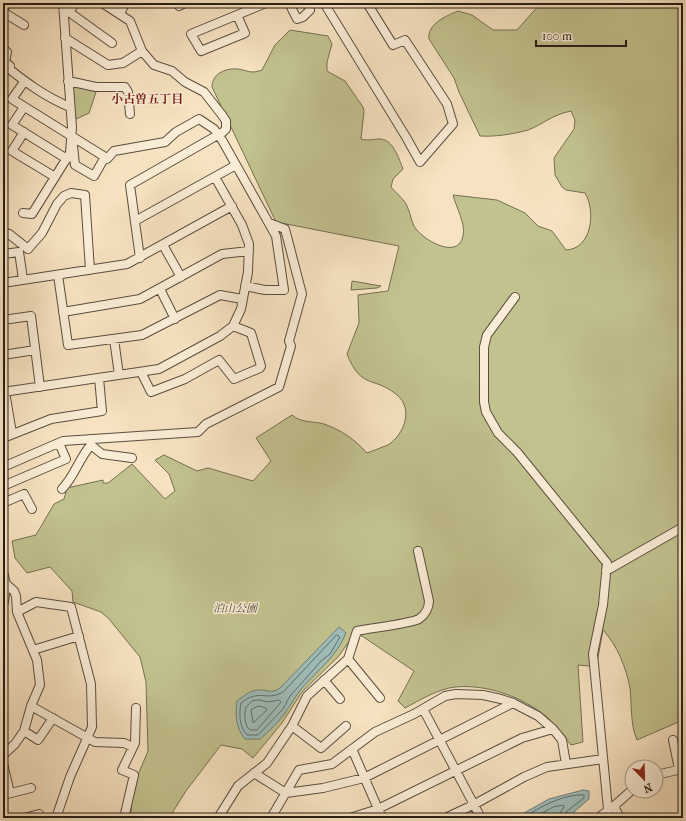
<svg xmlns="http://www.w3.org/2000/svg" width="686" height="821" viewBox="0 0 686 821" font-family="'IM FELL French Canon','Noto Serif JP',serif">
<style>
.green{fill:#c2c28f;stroke:#747052}
.water{fill:#9fbdba;stroke:#6f7d78}
.lines{fill:none;stroke-linecap:round;stroke-linejoin:round}
.shore{stroke:#626d68;stroke-width:1}
.minor-casing{stroke:#5a4e40;stroke-width:10}
.minor{stroke:#faedd7;stroke-width:8}
.labels{text-anchor:middle;stroke-width:3;stroke-linejoin:round;paint-order:stroke}
.park-label{font-size:11px;font-style:italic;fill:#554f3a;stroke:#faedd7}
.neighbourhood-label{font-size:12px;font-weight:bold;fill:#7a1f14;stroke:#faedd7}
</style>
<rect width="100%" height="100%" fill="#f7e3c1"/>
<filter id="stains"><feTurbulence type="fractalNoise" baseFrequency=".005" numOctaves="4"/><feColorMatrix values="0 0 0 0 .2 0 0 0 0 .09 0 0 0 0 .02 0 0 0 .5 -.17"/></filter>
<radialGradient id="worn" r=".72"><stop offset=".6" stop-color="#630" stop-opacity="0"/><stop offset="1" stop-color="#630" stop-opacity=".3"/></radialGradient>
<path class="green" d="M541 3H683V720L637 740C630 724 632 705 630 688 626 667 617 645 603 630L597 663 589 666 578 665 583 742 571 745C563 736 556 725 547 717 522 697 488 684 455 687 438 689 420 700 405 708L398 701 414 671 356 632 338 657 302 692 282 723 253 758 242 749 221 745 186 791 169 818H128L131 813 132 789 148 751 146 682 140 657 109 619 101 612 73 602 72 591 50 567 27 573 15 558 12 541 36 535 54 504 64 499 67 488 103 480V483H108L132 464 165 499 175 491 169 474 155 460 164 455 197 471 208 468 253 481 271 461 256 438 292 415C301 423 313 421 324 424 343 431 354 439 367 453 374 450 381 448 388 445 404 435 414 409 397 395 375 376 361 390 347 354L359 323 358 295 388 291 399 246 276 222 212 87C212 74 225 68 237 69 242 69 247 72 253 72 255 72 259 71 262 70L275 45 290 30 328 36 332 44 327 62V71L345 81 363 107 364 111 361 139C368 141 373 139 380 139 393 139 399 159 403 169L393 179 391 187C396 193 404 199 407 206 410 212 411 220 414 226 421 239 458 261 463 236 466 224 456 207 453 195L497 200 525 213 538 226 552 231 566 250C592 249 596 211 585 193L566 190 562 187 555 175 554 158 574 129 575 120 571 111C551 115 544 124 528 130 514 134 495 137 480 136L459 92 454 78 429 39C427 24 446 16 458 11L472 15 493 30H517Z
M71 83 97 89 89 113 72 121Z
M352 281 381 286 377 288 351 290Z"/>
<path class="water" d="M339 627 346 633C337 656 318 670 302 688 296 695 292 703 287 710 280 721 269 731 260 739H245C236 728 235 716 237 701 244 696 249 691 258 690 268 689 270 695 280 688Z
M583 790 589 791V799L567 818H515L549 799Z"/>
<g class="lines">
<path class="shore" d="M337 635 340 637 330 654 321 661 300 685 290 696 283 709 258 735H247C239 726 239 714 241 703 260 688 266 702 283 692Z
M259 700 268 702 279 700 281 702 257 730H250C244 725 244 714 246 707L252 701Z
M259 706 266 708 267 710 253 723 251 710Z
M523 818C540 807 563 794 584 795V798L567 811 564 818
M533 818 553 807 563 805 564 807 560 813 559 818"/>
<defs>
<path id="minor" d="M75 3 69 12 112 43
M102 3 130 21 142 51 154 65 172 71 185 82 204 92 222 115 226 121V129L223 132 130 185 140 258
M177 3 179 6 185 3
M289 3 297 19 303 17 310 10 307 3
M324 3 406 137 420 162 453 124 447 104 405 40 393 45 367 3
M3 11 7 3
M3 12 24 25
M120 14 125 3
M237 15 245 33 201 51 191 34 266 3
M65 38 108 65 123 63 142 51
M3 48 7 52 5 62 10 66
M3 64C24 81 45 97 70 107
M68 81 96 87H125L128 92 130 114
M24 82 12 99 105 157
M24 107 12 125 67 159
M24 132 12 151 55 177
M72 136 75 165 94 176 105 157 107 159 114 151 165 142 176 132 199 119 214 129 222 140 276 236 284 290H265L245 286
M23 213 32 214 70 153 72 127 63 3
M135 221 236 165
M3 233 9 234 28 249 42 233 57 204 64 196 71 193 85 195 90 270
M163 245 181 277
M3 254 19 252 23 279
M58 275 68 345 142 335 220 295 242 299
M3 283 127 264 232 206
M160 289 175 319
M515 297 487 335 484 347V402L486 412 498 433 517 452 607 563 603 605 593 654 608 809
M63 312 140 299 222 254 249 251
M3 320 31 316 40 387
M114 339 119 375
M3 355 35 350
M141 372 151 392 185 379 219 360 234 379 260 368 261 366 251 333 233 326
M3 392 159 369 220 336 233 326 241 309 248 272 249 244 242 225 215 177
M5 392 12 433
M3 438 51 419 102 411 99 378
M91 445 102 454 132 458
M3 467 63 441 198 432 206 424 279 387 291 346 289 341 302 294 285 229 269 223
M3 486 66 459 59 443
M62 489C75 476 79 458 91 445L90 439
M3 503 24 494 32 509
M606 571 683 527
M3 572 6 584 14 591 16 596 17 612 37 660 40 685 31 706 24 731 15 744 3 755
M4 602 6 584
M17 612 36 602 71 607 91 684 92 727 70 777 56 818
M33 650 79 636
M348 659 380 698
M324 680 340 699
M31 706 95 742 124 743 133 747
M423 709 481 818
M292 726 321 748 346 726
M24 731 38 740 53 718
M673 740 679 769
M352 749 382 818
M3 764 10 793
M254 773 281 790
M656 775 682 769
M286 793 323 788 364 778 513 703
M3 795 31 788
M614 806 620 818
M24 818 39 814
M124 818 134 775 122 770 135 743 136 708
M218 818 238 786 267 763 292 726 307 696 348 659 357 631C371 628 409 624 419 619 425 615 429 608 429 601L418 551
M271 818 299 770 332 764 375 732 414 714 445 696 456 694 483 695 501 699 513 703 538 716 553 729 562 740 566 764
M350 818 378 809 522 738 553 729
M445 818 475 804 524 777 547 767 603 759
M598 818 614 806 632 790"/>
</defs>
<use href="#minor" class="minor-casing"/>
<use href="#minor" class="minor"/>
</g>
<g class="labels">
<g class="park-label">
<text x="235" y="612">泊山公園</text>
</g>
<g class="neighbourhood-label">
<text x="147" y="103">小古曽五丁目</text>
</g>
</g>
<rect width="686" height="821" fill="none" stroke="#f7e3c1" stroke-width="16"/>
<rect x="4" y="4" width="678" height="813" fill="none" stroke="#261d15" stroke-width="2"/>
<rect x="8" y="8" width="670" height="805" fill="none" stroke="#261d15"/>
<g transform="translate(644 779) rotate(157)"><circle r="19" fill="#faedd7" stroke="#a59a89"/>
<path d="M0-3L7 15L0 10L-7 15Z" fill="#8f2418"/>
<text y="-6" font-size="11" font-weight="bold" text-anchor="middle" fill="#261d15">N</text>
</g>
<path d="M536 40v6h90v-6" fill="none" stroke="#261d15" stroke-width="2"/>
<text x="542" y="40" font-size="12" fill="#261d15" stroke="#faedd7" stroke-width="3" paint-order="stroke">100 m</text>
<rect width="100%" height="100%" filter="url(#stains)"/>
<rect width="100%" height="100%" fill="url(#worn)"/>
</svg>
